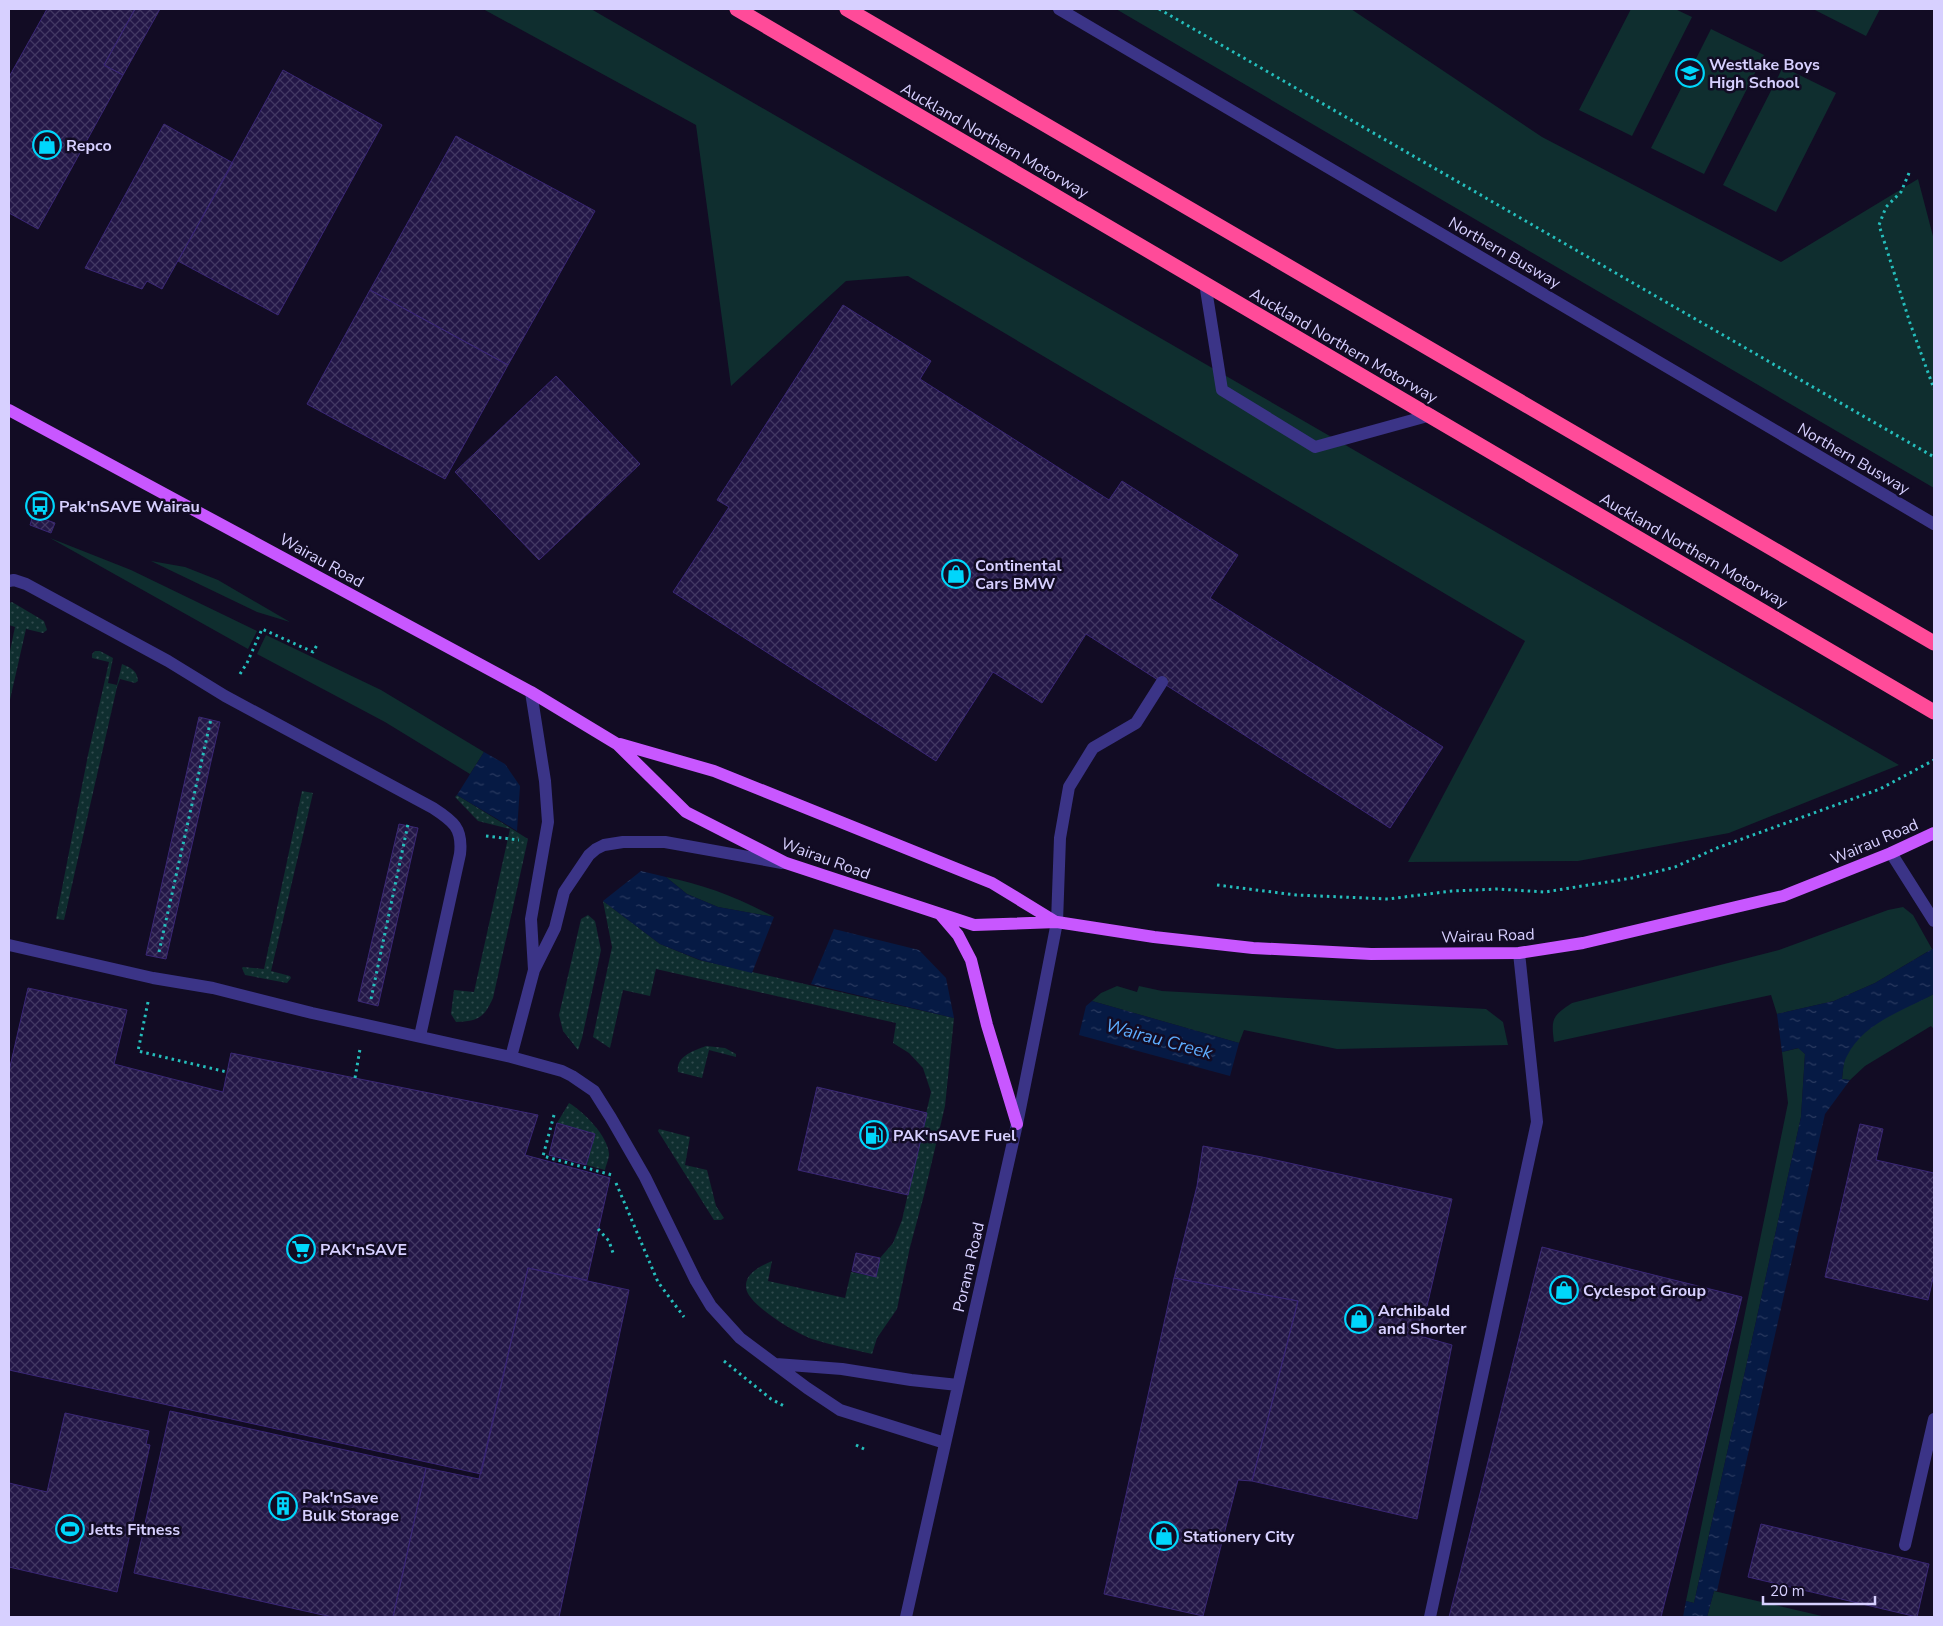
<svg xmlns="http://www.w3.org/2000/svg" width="1943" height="1626" viewBox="0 0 1943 1626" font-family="'Nunito Sans',sans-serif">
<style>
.grass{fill:#0f2e2f}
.garden{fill:url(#garden-dots)}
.water{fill:url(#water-ripples)}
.building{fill:url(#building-cross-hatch);stroke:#3a2775}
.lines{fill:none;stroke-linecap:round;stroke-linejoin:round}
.path{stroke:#25bebc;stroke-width:3;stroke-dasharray:2.5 4;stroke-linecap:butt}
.minor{stroke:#3b3487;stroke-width:12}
.major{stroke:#c857ff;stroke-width:12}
.highway{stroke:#ff4b99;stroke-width:15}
.labels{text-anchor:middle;stroke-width:5;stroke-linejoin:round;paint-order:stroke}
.poi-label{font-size:16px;font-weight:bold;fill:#d7d0ff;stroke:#120c24;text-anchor:start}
.street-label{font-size:16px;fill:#d7d0ff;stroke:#120c24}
.water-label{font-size:18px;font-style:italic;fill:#5eadff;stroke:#120c24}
</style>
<defs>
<pattern id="garden-dots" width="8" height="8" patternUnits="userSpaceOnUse" patternTransform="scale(1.25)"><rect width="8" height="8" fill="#0f2e2f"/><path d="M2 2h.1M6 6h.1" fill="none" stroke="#314b4e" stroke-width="1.8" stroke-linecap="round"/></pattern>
<pattern id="water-ripples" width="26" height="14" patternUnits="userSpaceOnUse" patternTransform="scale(1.25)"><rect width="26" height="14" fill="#061a44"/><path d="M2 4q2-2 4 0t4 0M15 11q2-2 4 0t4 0" fill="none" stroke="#2a3a60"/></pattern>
<pattern id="building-cross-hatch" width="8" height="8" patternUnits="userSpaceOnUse" patternTransform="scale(1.25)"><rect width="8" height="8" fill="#231747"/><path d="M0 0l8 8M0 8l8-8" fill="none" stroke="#423863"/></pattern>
</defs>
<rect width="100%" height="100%" fill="#120c24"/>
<path class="grass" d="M483 9H591L1899 765 1729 833 1578 861 1408 862 1525 641 908 276 846 281 731 386 696 125Z
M1116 9H1351L1542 137 1781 262 1918 179 1934 240V488Z
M1631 9H1675L1692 17 1632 136 1579 110Z
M1813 9H1880L1866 36Z
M1711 29 1764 55 1704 174 1651 148Z
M1783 67 1836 93 1776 212 1723 185Z
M50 538 131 570 257 631 248 649Z
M151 561 185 567 218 580 290 622 257 612Z
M266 635 381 690 484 752 470 774 385 722 257 654Z
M666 877C703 884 741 899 774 917L718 907 687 894Z
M1903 907 1913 915 1932 949 1875 983 1834 1001 1777 1014 1771 995 1554 1042C1551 1019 1552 1016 1572 1003L1779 950 1888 910Z
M1117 986 1137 992 1139 986 1162 991 1486 1009 1503 1022 1508 1045 1337 1049 1244 1030 1239 1043 1092 1001 1101 993Z
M1934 994V1029L1931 1026 1865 1066 1850 1080 1842 1079C1843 1072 1843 1062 1846 1056 1863 1023 1903 1009 1934 994Z
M1799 1048 1805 1054 1801 1117 1694 1603 1686 1601 1788 1103 1782 1052Z
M1714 1591 1826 1617H1707Z"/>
<path class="garden" d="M12 602 44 621 47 630 43 633 26 629 9 704V656L15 627 9 625V603Z
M95 651H100L113 658 108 683 117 685 122 664C131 668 137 670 138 681L135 683 120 679 117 687 64 920 56 919 88 755 109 662 92 658V654Z
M302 791 313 793 271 971 290 976 291 978 287 983 245 975 242 968 243 967 264 969Z
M457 795 528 839 493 998C484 1018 478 1021 456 1022L451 1014 454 990 474 992 510 829 478 821 455 797Z
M603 901 660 944 699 960 954 1018 945 1106 924 1195 910 1247 897 1309 877 1338 872 1354C852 1349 831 1345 812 1339 797 1334 746 1304 746 1287 745 1273 761 1266 772 1261L768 1281 845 1298 851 1272 876 1277 880 1258 893 1243 902 1220 931 1092 923 1068 909 1053 893 1043 896 1023 656 969 650 996 623 990 610 1048 593 1037 612 947Z
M588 915 595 921 601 950 582 1038 578 1050 563 1031 559 1015 581 919Z
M706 1046 725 1048 736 1054V1057L709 1050 702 1078 678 1072C676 1056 693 1051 706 1046Z
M569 1103C584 1112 608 1136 609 1154 609 1159 606 1165 605 1170L586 1165 594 1134 557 1123Z
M659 1129 690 1137 685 1165 707 1170 716 1206 724 1218 721 1220H714L658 1131Z"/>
<path class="water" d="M484 752 505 764 520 786 517 831 457 795Z
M641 871 666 877 687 894 718 907 774 917 752 973 700 960 660 944 603 901Z
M834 929 919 950 946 978 954 1018 811 984Z
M1934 948V994C1903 1011 1864 1022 1847 1056 1843 1062 1843 1072 1842 1079L1850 1080 1825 1114 1717 1591H1714L1707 1617H1683L1686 1601 1694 1603 1801 1117 1805 1054 1798 1048 1782 1052 1777 1014 1834 1001 1875 983Z
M1092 1001 1239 1043 1230 1076 1079 1035 1086 1006Z"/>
<path class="building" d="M47 9H135L104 65 123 75 38 229 9 213V77Z
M135 9H160L123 75 104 65Z
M283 70 382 125 278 315 178 261Z
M164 124 233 163 162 289 147 281 142 289 85 268Z
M456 136 595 211 508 365 370 290Z
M370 290 508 365 445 479 307 404Z
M843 305 931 361 920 379 1109 500 1122 481 1238 555 1210 598 1443 747 1390 828 1086 634 1042 703 993 672 936 761 673 592 729 507 717 500Z
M556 376 640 464 539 560 455 472Z
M33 515 55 523 51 533 30 525Z
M199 717 220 722 166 959 146 955Z
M399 824 418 828 378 1006 358 1001Z
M28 988 127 1010 114 1064 223 1092 231 1053 538 1115 525 1155 610 1178 587 1280 528 1268 481 1474 9 1370V1071Z
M817 1087 927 1113 908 1195 798 1170Z
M557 1123 595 1134 586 1165 549 1155Z
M1860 1124 1883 1129 1876 1160 1934 1173V1274L1928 1300 1825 1277Z
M1203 1146 1262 1157 1452 1199 1420 1336 1452 1345 1417 1519 1252 1481 1298 1301 1174 1278 1197 1186Z
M1542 1247 1742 1297 1661 1617H1449Z
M856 1253 880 1258 876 1277 852 1271Z
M528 1268 629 1290 559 1617H393L426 1468 479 1479Z
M1174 1278 1298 1301 1252 1481 1238 1480 1203 1616 1104 1594Z
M170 1411 426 1468 393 1617H332L134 1573Z
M65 1413 149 1431 146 1444 150 1445 117 1592 9 1567V1483L47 1492Z
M1761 1524 1929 1564 1917 1617 1748 1577Z"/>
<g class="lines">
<path class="path" d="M1159 9 1934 457
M1909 173 1901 192 1886 207 1879 225 1910 323 1934 389
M240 674 247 663 262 629 313 652 317 645
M486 836 519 840
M1217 885 1296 895 1388 899 1452 891 1498 889 1545 892 1632 878 1675 867 1717 848 1880 789 1934 760
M159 952 211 719
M371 999 408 824
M148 1002 138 1051 227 1072
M355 1078 360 1049
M554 1115 543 1156 612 1175
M616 1183 658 1282 684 1317
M598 1229 609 1241 614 1256
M724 1361 771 1399 784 1406
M856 1445 864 1449"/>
<path class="minor" d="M1059 9 1934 524
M1205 283 1222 390 1315 447 1431 415
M9 581 14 580 26 584 168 661 225 696 433 808C453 821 463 828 460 854L420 1036
M531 692 545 781 548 822 531 919 534 970
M1891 853 1934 921
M9 945 153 978 213 988 312 1013 511 1057 562 1071 572 1076 594 1091 611 1118 645 1177 696 1281 711 1306 740 1338 807 1388 840 1410 945 1443
M511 1057 534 970 555 928 564 892 589 855 596 849 604 845 623 842H665L782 863
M776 1364 842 1369 911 1380 958 1385
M1905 1545 1934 1419
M906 1617 1017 1124 1042 999 1057 922 1060 838 1069 787 1093 748 1136 723 1162 682
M1430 1617 1537 1122 1519 953"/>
<path class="major" d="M9 410 531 692 617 744 686 812 786 863 974 925 1057 922 1154 937 1253 948 1371 954 1519 953 1583 943 1783 896 1891 853 1934 833
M620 744 714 771 992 883 1056 922
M940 914 958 935 971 960 987 1025 1017 1124"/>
<path class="highway" d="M737 9 1934 712
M847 9 1934 643"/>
</g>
<defs>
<symbol id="school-ring" viewBox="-11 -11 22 22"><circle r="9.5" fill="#120c24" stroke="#00d6fb" stroke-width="1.5"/><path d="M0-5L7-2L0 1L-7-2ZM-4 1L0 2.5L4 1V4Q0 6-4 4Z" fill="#00d6fb"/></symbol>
<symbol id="shop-ring" viewBox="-11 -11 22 22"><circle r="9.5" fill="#120c24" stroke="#00d6fb" stroke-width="1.5"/><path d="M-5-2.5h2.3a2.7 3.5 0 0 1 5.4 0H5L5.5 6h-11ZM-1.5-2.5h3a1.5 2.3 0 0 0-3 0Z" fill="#00d6fb"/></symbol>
<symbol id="bus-ring" viewBox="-11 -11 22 22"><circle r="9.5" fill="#120c24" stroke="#00d6fb" stroke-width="1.5"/><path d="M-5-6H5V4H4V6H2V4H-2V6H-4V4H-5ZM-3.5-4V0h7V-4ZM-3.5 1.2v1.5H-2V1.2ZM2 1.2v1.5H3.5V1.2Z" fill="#00d6fb"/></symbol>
<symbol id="fuel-ring" viewBox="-11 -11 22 22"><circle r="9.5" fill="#120c24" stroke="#00d6fb" stroke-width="1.5"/><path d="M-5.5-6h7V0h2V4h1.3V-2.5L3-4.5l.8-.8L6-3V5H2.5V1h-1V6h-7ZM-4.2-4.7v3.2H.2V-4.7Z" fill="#00d6fb"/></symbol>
<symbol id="supermarket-ring" viewBox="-11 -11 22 22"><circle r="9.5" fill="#120c24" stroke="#00d6fb" stroke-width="1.5"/><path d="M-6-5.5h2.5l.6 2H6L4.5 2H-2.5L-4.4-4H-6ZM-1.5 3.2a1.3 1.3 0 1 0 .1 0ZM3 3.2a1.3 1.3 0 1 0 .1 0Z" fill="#00d6fb"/></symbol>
<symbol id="building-ring" viewBox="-11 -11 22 22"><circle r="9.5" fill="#120c24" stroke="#00d6fb" stroke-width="1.5"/><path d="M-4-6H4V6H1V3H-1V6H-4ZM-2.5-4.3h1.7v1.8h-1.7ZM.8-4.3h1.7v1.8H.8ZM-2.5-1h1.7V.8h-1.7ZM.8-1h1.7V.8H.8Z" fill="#00d6fb"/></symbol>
<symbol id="stadium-ring" viewBox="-11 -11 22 22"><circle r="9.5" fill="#120c24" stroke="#00d6fb" stroke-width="1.5"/><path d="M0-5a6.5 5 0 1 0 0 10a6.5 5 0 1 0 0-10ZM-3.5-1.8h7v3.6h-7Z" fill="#00d6fb"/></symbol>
</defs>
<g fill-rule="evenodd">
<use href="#school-ring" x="1674" y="57" width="32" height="32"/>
<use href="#shop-ring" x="31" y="129" width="32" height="32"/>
<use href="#bus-ring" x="24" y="490" width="32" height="32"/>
<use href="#shop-ring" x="940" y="558" width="32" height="32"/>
<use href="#fuel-ring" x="858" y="1119" width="32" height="32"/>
<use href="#supermarket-ring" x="285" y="1233" width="32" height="32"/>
<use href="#shop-ring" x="1548" y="1274" width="32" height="32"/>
<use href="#shop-ring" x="1343" y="1303" width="32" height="32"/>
<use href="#building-ring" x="267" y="1490" width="32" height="32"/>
<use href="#stadium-ring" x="54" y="1513" width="32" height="32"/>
<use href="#shop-ring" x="1148" y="1520" width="32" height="32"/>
</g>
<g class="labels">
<g class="poi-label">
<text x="1709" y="70">Westlake Boys<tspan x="1709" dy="18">High School</tspan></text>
<text x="66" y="151">Repco</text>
<text x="59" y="512">Pak'nSAVE Wairau</text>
<text x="975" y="571">Continental<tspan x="975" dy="18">Cars BMW</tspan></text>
<text x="893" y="1141">PAK'nSAVE Fuel</text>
<text x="320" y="1255">PAK'nSAVE</text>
<text x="1583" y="1296">Cyclespot Group</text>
<text x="1378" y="1316">Archibald<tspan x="1378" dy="18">and Shorter</tspan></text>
<text x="302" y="1503">Pak'nSave<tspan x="302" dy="18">Bulk Storage</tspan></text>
<text x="89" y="1535">Jetts Fitness</text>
<text x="1183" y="1542">Stationery City</text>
</g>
<g class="street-label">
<text transform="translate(995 140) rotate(30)" y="6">Auckland Northern Motorway</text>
<text transform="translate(1505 252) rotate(30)" y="6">Northern Busway</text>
<text transform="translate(1344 345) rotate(30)" y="6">Auckland Northern Motorway</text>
<text transform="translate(1854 458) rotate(30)" y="6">Northern Busway</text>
<text transform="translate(1694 550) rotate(30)" y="6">Auckland Northern Motorway</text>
<text transform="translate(322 560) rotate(29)" y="6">Wairau Road</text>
<text transform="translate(1874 841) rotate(-23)" y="6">Wairau Road</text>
<text transform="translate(826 858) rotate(20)" y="6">Wairau Road</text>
<text transform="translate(1488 935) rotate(-2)" y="6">Wairau Road</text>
<text transform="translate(968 1267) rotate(-77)" y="6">Porana Road</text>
</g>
<g class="water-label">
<text transform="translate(1159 1039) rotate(15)" y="6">Wairau Creek</text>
</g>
</g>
<rect width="1943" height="1626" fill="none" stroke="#d7d0ff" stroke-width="20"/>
<path d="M1763 1596v8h112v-8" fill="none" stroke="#d7d0ff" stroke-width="2.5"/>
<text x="1770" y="1596" font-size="15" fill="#d7d0ff" stroke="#120c24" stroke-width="4" paint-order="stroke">20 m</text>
</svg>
